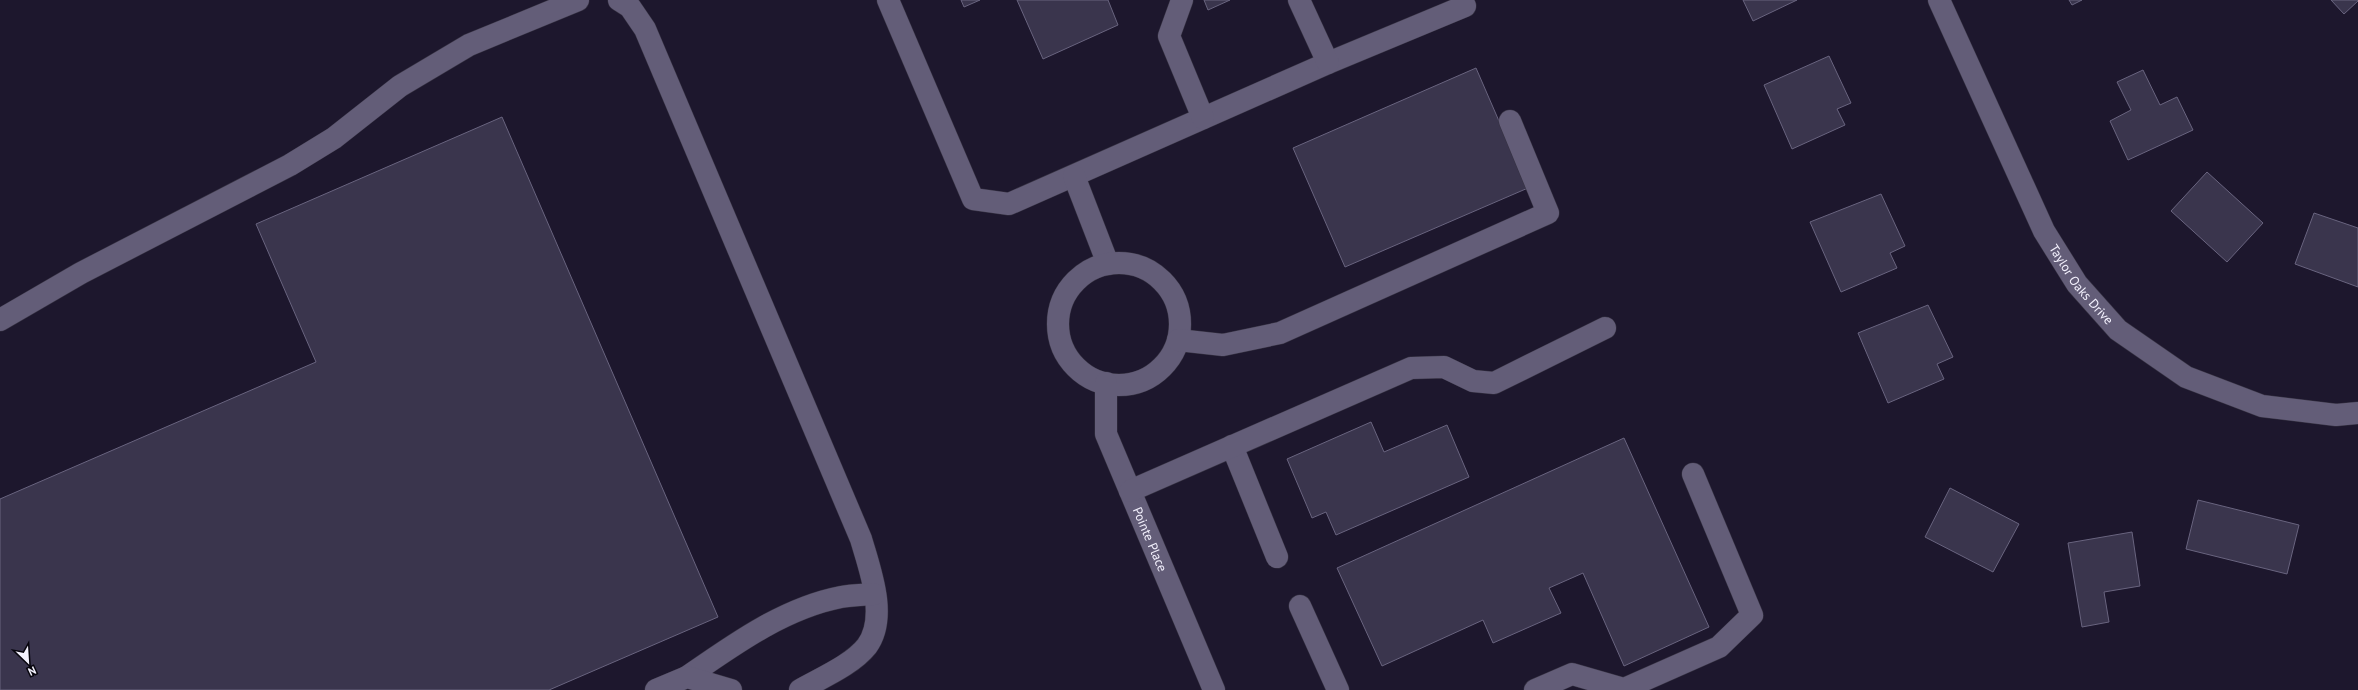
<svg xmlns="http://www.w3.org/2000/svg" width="2358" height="690" viewBox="0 0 2358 690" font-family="'PT Sans',sans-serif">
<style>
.building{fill:#3a354d;stroke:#69647f}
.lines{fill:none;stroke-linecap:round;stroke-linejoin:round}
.minor-casing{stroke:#373343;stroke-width:23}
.minor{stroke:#635d78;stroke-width:22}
.labels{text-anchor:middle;stroke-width:4;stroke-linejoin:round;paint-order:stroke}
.street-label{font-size:13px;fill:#f3f1fd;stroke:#07050d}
</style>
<rect width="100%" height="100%" fill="#1d172d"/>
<path class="building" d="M961 0H980L964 7Z
M1017 0H1108L1118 25 1043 59Z
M1204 0H1230L1208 10Z
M1743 0H1797L1753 21Z
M2069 0H2082L2072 5Z
M2331 0H2358V1L2344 14Z
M1829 56 1851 103 1837 109 1845 125 1792 149 1764 85Z
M1476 68 1528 188 1345 267 1293 148Z
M2143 70 2160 105 2177 97 2193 130 2128 160 2110 121 2131 110 2117 82Z
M502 117 718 617 549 690H0V499L316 362 256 224Z
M2207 172 2263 223 2227 262 2171 211Z
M1881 194 1905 246 1890 253 1897 268 1841 292 1810 222Z
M2314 213 2358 228V287L2295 264Z
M1928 305 1953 357 1937 364 1944 379 1888 403 1858 333Z
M1371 422 1384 452 1447 425 1469 477 1336 535 1326 512 1312 518 1287 459Z
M1624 438 1709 627 1624 666 1583 573 1549 588 1561 613 1493 643 1483 620 1382 666 1337 568Z
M1950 488 2019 524 1993 572 1925 537Z
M2198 500 2299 525 2287 574 2186 549Z
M2132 532 2140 586 2104 592 2109 622 2082 627 2068 543Z"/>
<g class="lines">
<defs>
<g id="minor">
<path d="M619 0 630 7 645 29 861 539C870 570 888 617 867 646 852 665 821 678 800 690"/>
<path d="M888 0 973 199 1009 204 1328 63 1465 6"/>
<path d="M1182 0 1169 36 1203 118"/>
<path d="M1299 0 1328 63"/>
<path id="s1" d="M1939 0 2044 231 2077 284 2118 330 2186 377 2262 406 2336 415 2358 413"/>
<path d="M1074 176 1108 264"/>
<circle cx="1119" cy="324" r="61"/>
<path d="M0 320 81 273 290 165 334 138 400 86 469 45 578 0"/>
<path d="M1178 340 1223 345 1280 333 1548 213 1510 121"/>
<path id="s2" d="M1106 383V434L1214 690"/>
<path d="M1232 446 1277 557"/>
<path d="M1130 491 1411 368 1444 367 1473 381 1494 383 1605 328"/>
<path d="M1300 606 1338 690"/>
<path d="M687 677C733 645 784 608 841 597 852 595 863 595 874 594"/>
<path d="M656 690 687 677 731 690"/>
<path d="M1535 690 1572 674 1624 689 1719 647 1752 615 1693 474"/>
</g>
</defs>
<use href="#minor" class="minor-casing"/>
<use href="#minor" class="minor"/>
</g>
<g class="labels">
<g class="street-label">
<text dy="5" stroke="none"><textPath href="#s1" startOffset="319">Taylor Oaks Drive</textPath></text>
<text dy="5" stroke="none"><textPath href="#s2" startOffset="165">Pointe Place</textPath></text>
</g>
</g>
<g transform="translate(28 662) rotate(155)" stroke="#07050d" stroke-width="3" paint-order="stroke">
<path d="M0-3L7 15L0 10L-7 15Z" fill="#f3f1fd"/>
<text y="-6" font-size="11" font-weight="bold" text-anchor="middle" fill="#f3f1fd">N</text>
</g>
</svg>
